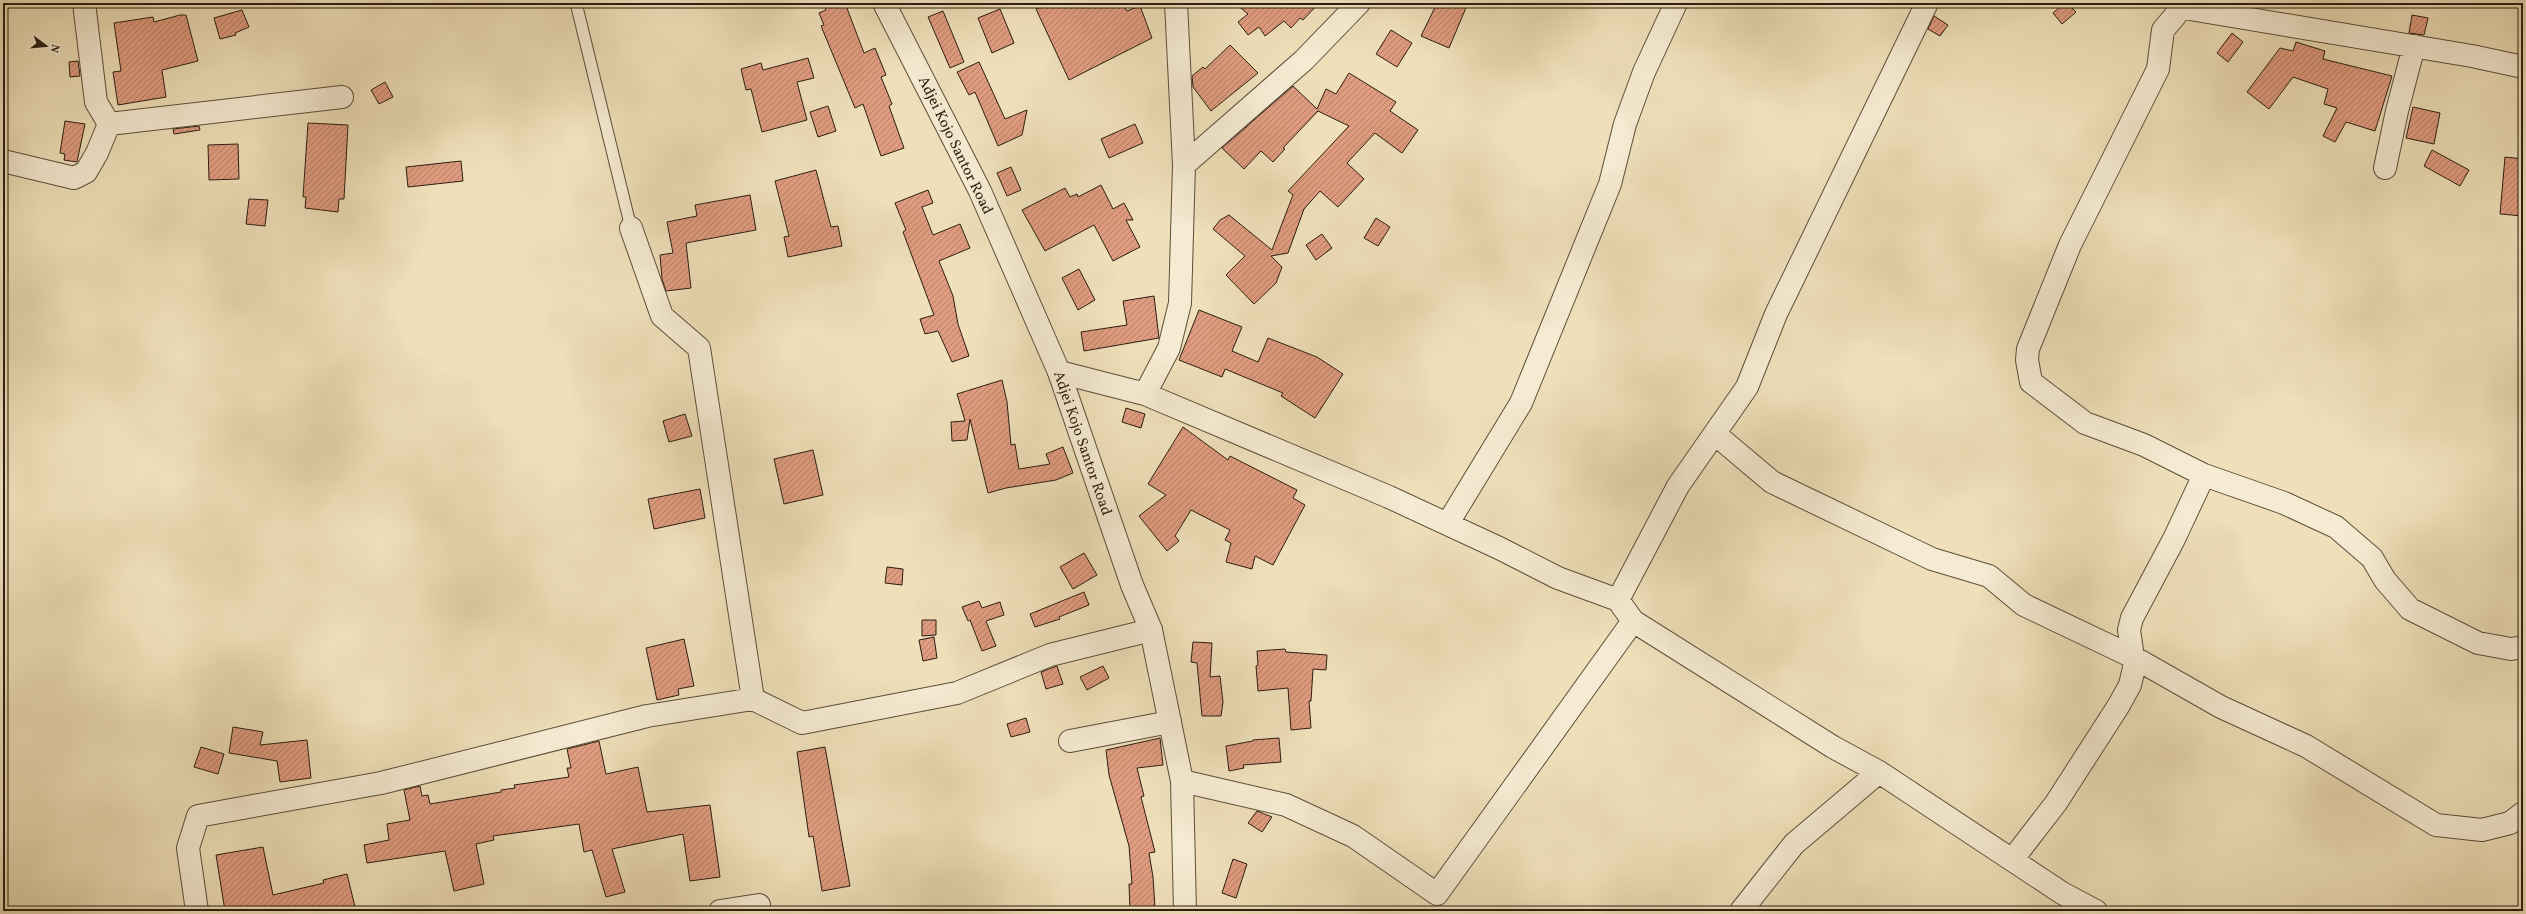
<svg xmlns="http://www.w3.org/2000/svg" width="2526" height="914" viewBox="0 0 2526 914" font-family="Vollkorn,serif">
<style>
.building{fill:url(#building-hatch);stroke:#2b1d11}
.lines{fill:none;stroke-linecap:round;stroke-linejoin:round}
.service-casing{stroke:#5c4e3b;stroke-width:13}
.minor-casing{stroke:#5c4e3b;stroke-width:24}
.tertiary-casing{stroke:#5c4e3b;stroke-width:24}
.service{stroke:#f5ebd2;stroke-width:11}
.minor{stroke:#f5ebd2;stroke-width:22}
.tertiary{stroke:#f5ebd2;stroke-width:22}
.labels{text-anchor:middle;stroke-width:4;stroke-linejoin:round;paint-order:stroke}
.street-label{font-size:15px;fill:#2b1d11;stroke:#f5ebd2}
</style>
<defs>
<pattern id="building-hatch" width="6" height="6" patternUnits="userSpaceOnUse"><rect width="6" height="6" fill="#e09c80"/><path d="M-1 1l2-2M0 6l6-6M5 7l2-2" fill="none" stroke="#b67f67"/></pattern>
</defs>
<rect width="100%" height="100%" fill="#efe0ba"/>
<filter id="stains"><feTurbulence type="fractalNoise" baseFrequency=".005" numOctaves="4"/><feColorMatrix values="0 0 0 0 .2 0 0 0 0 .09 0 0 0 0 .02 0 0 0 .5 -.17"/></filter>
<radialGradient id="worn" r=".72"><stop offset=".6" stop-color="#630" stop-opacity="0"/><stop offset="1" stop-color="#630" stop-opacity=".3"/></radialGradient>
<path class="building" d="M823 3H845L864 53 875 48 886 75 881 77 892 104 889 106 904 148 881 156 863 104 855 108 821 26 824 25 819 13 826 10Z
M1052 3H1122L1127 11 1140 6 1152 38 1069 80 1036 9Z
M1235 3H1319L1303 20 1300 18 1291 28 1284 21 1265 36 1259 27 1248 35 1238 22 1248 14Z
M1437 3H1468L1449 48 1421 36Z
M2064 3H2067L2076 12 2062 24 2053 13Z
M1000 9 1014 43 992 53 978 18Z
M242 10 249 27 235 33 236 35 220 39 214 18Z
M943 11 964 62 950 68 928 17Z
M180 15H186L198 61 162 70 166 97 118 105 113 72 121 71 114 23 153 17 154 22Z
M2412 15 2428 18 2424 35 2409 33Z
M1934 16 1948 25 1940 36 1928 29Z
M1391 30 1412 43 1397 67 1376 54Z
M2232 33 2243 42 2228 62 2217 53Z
M2296 42 2325 51 2323 59 2392 76 2375 131 2346 122 2335 142 2323 136 2337 108 2324 104 2328 89 2293 77 2269 109 2247 92 2280 48 2293 51Z
M1230 45 1258 73 1211 111 1193 87 1192 76 1203 67 1205 69Z
M808 58 814 78 797 82 807 120 762 132 751 89 746 90 741 69 761 63 763 70Z
M78 61 80 76 70 77 69 62Z
M979 62 1005 119 1027 110 1022 135 998 146 975 92 969 95 957 72Z
M1349 73 1396 102 1390 111 1418 130 1402 153 1375 133 1347 163 1364 179 1338 207 1320 191 1304 209 1288 253 1271 256 1282 267 1276 283 1254 304 1226 275 1245 256 1213 229 1220 220 1229 215 1272 250 1293 195 1288 191 1349 126 1318 111 1283 148 1285 149 1273 162 1261 151 1244 169 1222 148 1293 86 1317 109 1326 89 1336 94Z
M385 82 393 97 379 104 371 90Z
M828 106 836 131 818 137 810 112Z
M2413 107 2440 113 2434 144 2406 138Z
M65 121 85 124 77 162 64 160 65 154 60 153Z
M308 123 348 125 344 199H339L338 212 305 208 306 197H303Z
M1135 124 1143 143 1109 158 1101 139Z
M199 126 200 130 174 134 173 129Z
M238 144 239 179 209 180 208 145Z
M2432 150 2469 170 2460 186 2424 166Z
M2505 157 2523 159V216L2500 214Z
M461 161 463 181 408 187 406 167Z
M1011 167 1021 190 1007 196 997 173Z
M816 170 831 227 838 226 842 246 788 257 784 237 789 236 775 181Z
M1101 185 1113 209 1124 203 1133 220H1126L1140 247 1113 261 1094 225 1045 251 1022 210 1065 188 1070 197 1077 194 1078 197Z
M928 190 933 203 922 207 933 235 960 224 970 248 939 261 953 296 958 324 969 356 952 362 938 331 925 334 920 319 934 315 903 232 906 230 895 203Z
M750 195 756 230 686 243 691 288 666 291 662 279 660 255 673 253 667 222 697 216 695 205Z
M249 199 268 200 265 226 246 224Z
M1376 218 1390 227 1378 246 1364 238Z
M1322 234 1332 248 1316 260 1306 245Z
M1079 269 1095 300 1078 310 1062 278Z
M1154 296 1159 338 1084 351 1081 332 1127 325 1123 301Z
M1199 310 1242 327 1232 351 1258 362 1268 338 1317 357 1343 374 1315 418 1281 396 1283 393 1225 369 1222 377 1179 360Z
M1002 380 1007 402 1011 445 1015 444 1019 469 1050 464 1046 454 1063 447 1073 473 1056 480 1006 488 988 493 970 419 967 440 952 441 951 422 965 421 957 394Z
M1126 408 1145 414 1141 428 1122 422Z
M685 414 692 436 669 442 663 421Z
M1183 427 1228 460 1230 456 1297 490 1293 498 1305 505 1273 565 1255 556 1252 569 1226 562 1231 543 1225 540 1230 530 1191 510 1175 536 1179 541 1167 551 1139 516 1166 495 1148 484Z
M813 450 823 495 784 504 774 459Z
M700 489 705 518 654 529 648 499Z
M1084 553 1097 575 1073 589 1060 567Z
M887 567 903 569 902 585 885 583Z
M1084 592 1089 605 1059 617 1060 619 1035 627 1030 614Z
M979 601 982 608 1000 602 1004 615 986 621 996 646 982 651 970 620 968 621 962 607Z
M922 620H936V635L922 636Z
M934 637 937 658 923 661 919 640Z
M684 639 694 686 678 689 679 695 657 700 646 648Z
M1193 642 1212 643 1210 677 1220 676 1223 702 1221 716H1202L1197 663 1191 662Z
M1285 649 1286 652 1327 655 1326 670 1313 669 1311 701H1309L1311 728 1291 730 1288 688 1258 691 1256 666 1258 665 1257 651Z
M1057 666 1063 684 1046 689 1041 672Z
M1103 666 1109 678 1087 690 1080 677Z
M1026 718 1030 732 1011 737 1007 724Z
M233 727 263 732 260 745 307 740 311 778 280 782 277 761 229 753Z
M1160 738 1163 765 1137 768 1144 796 1141 797 1155 852 1149 853 1153 877 1155 908 1130 910 1129 884H1132L1129 846 1109 775 1106 750Z
M1279 738 1281 762 1243 765 1244 768 1229 771 1226 746 1253 741V740Z
M599 741 606 774 638 767 647 812 710 805 720 877 690 881 683 834 612 849 625 892 606 897 592 850 584 852 579 824 493 836 494 840 476 844 484 884 454 891 445 851 367 863 364 845 389 840 387 824 410 820 404 790 420 786 422 796 428 795 430 804 501 792V790L515 788 514 785 569 777 567 768H571L567 749Z
M201 747 224 754 218 774 194 767Z
M825 747 850 886 822 891 813 836 809 837 797 752Z
M1257 811 1272 817 1262 832 1248 823Z
M263 847 273 895 324 883 323 880 347 874 356 911H225L216 855Z
M1233 859 1247 864 1236 898 1222 893Z"/>
<g class="lines">
<defs>
<path id="service" d="M576 3 631 228"/>
<path id="minor" d="M84 3 96 102 109 124 342 97
M2180 3 2175 16 2163 30 2158 69 2070 245 2028 349 2027 360 2031 382 2085 423 2144 445 2204 475 2284 503 2336 527 2372 558 2385 580 2410 609 2478 643 2511 649 2523 647
M2178 7 2472 56 2523 67
M3 161 74 178 86 172 97 153 109 124
M1184 165 1304 60 1359 3
M2385 168 2397 111 2414 46
M631 228 662 316 699 348 753 699
M1059 372 1145 394 1389 497 1499 548 1558 578 1618 600 1633 621 1833 747 1879 772 2062 893 2096 911
M1145 394 1169 348 1180 303 1184 165 1176 3
M1715 434 1772 482 1932 559 1989 576 2024 605 2133 657 2134 668 2130 685 2119 705 2056 803 2012 860
M2204 475 2174 539 2132 618 2129 630 2133 657 2221 707 2306 746 2436 825 2482 830 2510 823 2523 813
M1448 523 1521 403 1610 184 1625 124 1644 72 1676 3
M1618 600 1678 486 1747 387 1776 314 1927 3
M1070 741 1170 722
M1182 781 1286 805 1353 836 1437 894 1633 621
M197 911 188 848 198 816 381 783 647 716 753 699 802 723 957 693 1050 655 1151 630
M720 911 759 905V911
M1741 911 1794 844 1879 772"/>
<path id="tertiary" d="M884 3 980 191 1059 372 1132 585 1151 630 1182 781 1185 911"/>
</defs>
<use href="#service" class="service-casing"/>
<use href="#minor" class="minor-casing"/>
<use href="#tertiary" class="tertiary-casing"/>
<use href="#service" class="service"/>
<use href="#minor" class="minor"/>
<use href="#tertiary" class="tertiary"/>
</g>
<g class="labels">
<g class="street-label">
<text transform="translate(956 145) rotate(64)" y="5">Adjei Kojo Santor Road</text>
<text transform="translate(1083 443) rotate(71)" y="5">Adjei Kojo Santor Road</text>
</g>
</g>
<rect width="2526" height="914" fill="none" stroke="#efe0ba" stroke-width="16"/>
<rect x="4" y="4" width="2518" height="906" fill="none" stroke="#2b1d11" stroke-width="2"/>
<rect x="8" y="8" width="2510" height="898" fill="none" stroke="#2b1d11"/>
<g transform="translate(46 46) rotate(106)" stroke="#f5ebd2" stroke-width="3" paint-order="stroke">
<path d="M0-3L7 15L0 10L-7 15Z" fill="#2b1d11"/>
<text y="-6" font-size="11" font-weight="bold" text-anchor="middle" fill="#2b1d11">N</text>
</g>
<rect width="100%" height="100%" filter="url(#stains)"/>
<rect width="100%" height="100%" fill="url(#worn)"/>
</svg>
